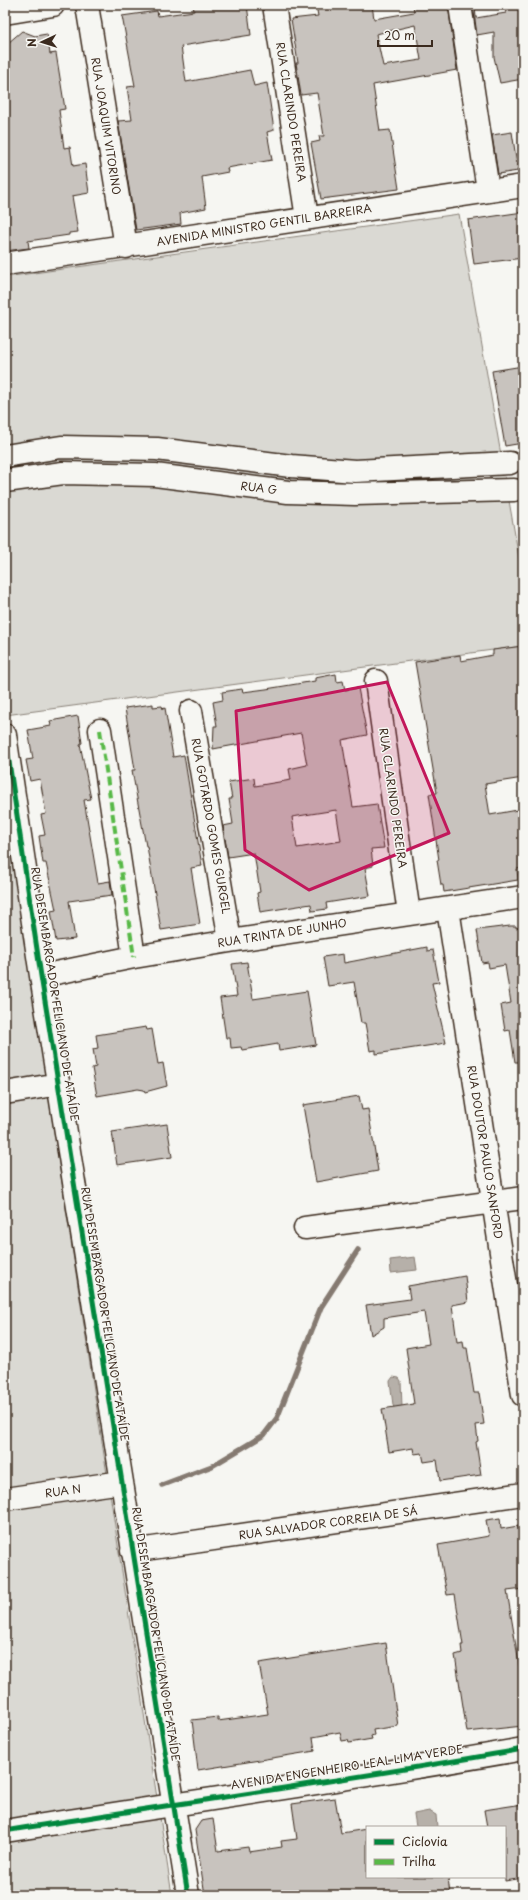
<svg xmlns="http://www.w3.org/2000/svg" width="528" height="1900" viewBox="0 0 528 1900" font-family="'Playpen Sans',sans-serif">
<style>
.green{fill:#dad9d3;stroke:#8a8278}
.water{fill:#b6b0a9;stroke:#857a71}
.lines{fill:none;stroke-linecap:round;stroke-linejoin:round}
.stream{stroke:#857a71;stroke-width:5.5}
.building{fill:#c8c3be;stroke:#3b2a1e;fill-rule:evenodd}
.minor-casing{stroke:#3b2a1e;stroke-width:25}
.minor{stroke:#f6f6f2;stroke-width:22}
.quiet{stroke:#58b947;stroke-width:4;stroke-dasharray:8 4;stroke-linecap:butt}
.cycleway-casing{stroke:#f6f6f2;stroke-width:8}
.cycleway{stroke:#00873e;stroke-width:5}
.marked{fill:#c2185b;fill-opacity:0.2;stroke:#c2185b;stroke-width:3;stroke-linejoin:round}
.labels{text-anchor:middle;stroke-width:3;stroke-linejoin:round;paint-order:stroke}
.street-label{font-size:11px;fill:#3b2a1e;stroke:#f6f6f2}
</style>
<rect width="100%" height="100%" fill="#f6f6f2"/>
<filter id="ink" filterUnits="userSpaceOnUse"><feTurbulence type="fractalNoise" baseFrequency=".025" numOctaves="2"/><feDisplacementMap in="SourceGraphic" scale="8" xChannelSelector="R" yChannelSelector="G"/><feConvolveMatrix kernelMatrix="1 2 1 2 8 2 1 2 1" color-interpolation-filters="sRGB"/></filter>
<g filter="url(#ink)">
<path class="green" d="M459 214 523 581V646L5 715V277Z
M5 814 172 1895H5Z"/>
<path class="water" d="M415 1257 417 1270 391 1273 390 1260Z
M393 1377 399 1378 401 1381 402 1407 394 1408 393 1405 390 1381Z
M429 1811 436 1815 437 1827H416L414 1814Z"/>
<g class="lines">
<path class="stream" d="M162 1485 212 1466 264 1435 277 1418 321 1307 358 1250"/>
</g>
<path class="building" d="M193 5H247L251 35 181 46 186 82 250 70 254 86 267 83 274 130 267 132 272 160 227 168 228 172 202 177 206 208 180 213 181 224 136 230 118 121 132 120 127 87 135 86 122 16 157 11 158 16 194 11Z
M316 5H372L374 19 414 12 413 5H448L457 70 373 85 380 131 390 130 399 189 321 199 311 143 320 141 319 136H324L317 93 301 95 296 63H298L291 19 318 16ZM415 25 421 60 383 66 376 34Z
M473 5H475L476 18 506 13 505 7 523 5V79L500 83 494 57V32L477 35Z
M22 31 35 36 47 34 50 54 56 53 65 109 59 110 64 148 70 147 73 166 85 164 89 193 72 196 78 232 69 233V235L28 241 29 248 5 251V46L8 45V43Z
M512 132 518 171 498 174 492 135Z
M523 212V258L474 264 468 220Z
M523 366V443L505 446 492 371Z
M523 646V778L485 784 490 815 523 809V868L517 869 518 880 444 892 443 885H441L437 860H439L429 794 437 793 415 662 460 655 461 661 493 655V650Z
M336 674 337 682 343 681 345 690 358 688 367 735 342 740 353 807 377 804 384 848 371 849 373 866 365 868 370 896 326 903 327 909 312 911 311 904 260 912 257 893 260 892 254 853 228 857 223 826 233 824 229 799H232L229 782 254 778 255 786 291 780 289 769 307 765 301 733 213 749 214 726H217L213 702 223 700 222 692 242 689 243 692 266 689 315 681V678ZM336 810 341 841 297 848 292 817Z
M153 704V707L162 706 163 709 165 708 173 757 184 755 202 866 191 868 200 924 161 930 147 846H146L137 798 132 770H135L125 708Z
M78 716 82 743 80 744 91 799 84 800 98 883 110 881 112 895 69 901 75 939 56 941 51 911 56 910 46 863H43L39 836 45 835 41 815 46 814 40 779 30 781 26 760 33 759 28 730 51 726 50 721Z
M510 926H516V928L523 926V1062H515L510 1030 505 1031 501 1005 511 1003 505 965 489 968 488 962 482 963 477 930Z
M427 947V951L433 950 439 982 432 983 446 1043 376 1054V1050L370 1051 365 1023H361L354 982 328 986 323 957 343 954 344 963Z
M247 962 253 999 307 991 316 1045 279 1051 278 1044 242 1050 241 1047 231 1048 230 1038H226L220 998 237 996 232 964Z
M146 1027 147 1030 152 1029 158 1064 163 1063 167 1086 145 1092 144 1090 138 1089 97 1096 92 1068 96 1067 93 1049 98 1048 96 1035Z
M359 1096 362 1110 368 1109 378 1171 316 1182 303 1105Z
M167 1124 172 1157 117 1165 112 1132Z
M465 1276 468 1302 452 1305 457 1342 463 1341 464 1348H467L474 1393H479L484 1424 476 1425 478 1441 476 1442 481 1475 440 1481 437 1460 424 1462 422 1453 414 1454 413 1448 389 1452 382 1409 414 1404 406 1348 429 1344 424 1312 384 1318V1327L371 1335 366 1305 410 1299 408 1286Z
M500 1518 501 1529 518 1526 523 1563V1589L507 1591 521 1676H523V1726L467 1732 455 1655 462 1653 461 1645H463L455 1594 447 1595 438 1545 489 1536 486 1520Z
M386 1643 398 1726 373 1730 374 1735 371 1736 372 1739 349 1743 348 1740 342 1741 340 1732 313 1737 315 1751 198 1770 192 1720 218 1717V1721L268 1714 259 1663Z
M335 1798 341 1833 367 1829V1877H448L450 1895H205L195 1830 201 1821 213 1819 218 1851 248 1847 249 1852 282 1847 281 1841 297 1839 292 1804Z
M523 1804V1878L505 1881V1827H487L484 1810Z"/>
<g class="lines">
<defs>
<path id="minor" d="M87 5 126 247
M274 5 307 218
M460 5 488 190
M5 13 53 5
M5 264 523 186
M5 456 61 447 157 449 291 466 355 471 510 463
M5 481 63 473 155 475 288 492 355 494 514 490
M376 681 409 914
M191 711 230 941
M100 730 134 957
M5 735 41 976 188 1895
M448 909 523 1395
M41 976 134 957 230 941 523 897
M5 1093 59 1084
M305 1228 523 1198
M5 1499 122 1482
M132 1551 523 1494
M5 1831C177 1803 351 1780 523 1749"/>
</defs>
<use href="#minor" class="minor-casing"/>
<use href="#minor" class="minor"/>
<path class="quiet" d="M100 730 134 957"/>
<defs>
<path id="cycleway" d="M5 735 41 976 188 1895
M5 1831C177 1803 351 1780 523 1749"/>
</defs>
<use href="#cycleway" class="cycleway-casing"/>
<use href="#cycleway" class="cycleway"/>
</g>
</g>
<path class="marked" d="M387 682 449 833 309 890 245 850 236 711Z"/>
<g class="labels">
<g class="street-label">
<text transform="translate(291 112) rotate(81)" y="4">RUA CLARINDO PEREIRA</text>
<text transform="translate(106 126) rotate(81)" y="4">RUA JOAQUIM VITORINO</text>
<text transform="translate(264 225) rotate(-9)" y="4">AVENIDA MINISTRO GENTIL BARREIRA</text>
<text transform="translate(259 488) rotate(7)" y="4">RUA G</text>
<text transform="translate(393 798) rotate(82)" y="4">RUA CLARINDO PEREIRA</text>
<text transform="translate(211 826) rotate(80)" y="4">RUA GOTARDO GOMES GURGEL</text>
<text transform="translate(282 933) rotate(-9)" y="4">RUA TRINTA DE JUNHO</text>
<text transform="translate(55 994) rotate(81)" y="4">RUA DESEMBARGADOR FELICIANO DE ATAÍDE</text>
<text transform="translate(485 1152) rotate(81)" y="4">RUA DOUTOR PAULO SANFORD</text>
<text transform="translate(105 1314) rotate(81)" y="4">RUA DESEMBARGADOR FELICIANO DE ATAÍDE</text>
<text transform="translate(63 1491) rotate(-8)" y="4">RUA N</text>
<text transform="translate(328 1523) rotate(-8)" y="4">RUA SALVADOR CORREIA DE SÁ</text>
<text transform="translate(156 1634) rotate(81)" y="4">RUA DESEMBARGADOR FELICIANO DE ATAÍDE</text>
<text transform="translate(347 1767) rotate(-9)" y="4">AVENIDA ENGENHEIRO LEAL LIMA VERDE</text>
</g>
</g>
<rect width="528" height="1900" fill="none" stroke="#f6f6f2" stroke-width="20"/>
<rect x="10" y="10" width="508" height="1880" fill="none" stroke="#3b2a1e" stroke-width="1.5" filter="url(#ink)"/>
<rect x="366" y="1826" width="140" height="52" fill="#f6f6f2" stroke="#aba49d"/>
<rect x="374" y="1839" width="20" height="6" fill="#00873e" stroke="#aba49d"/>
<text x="402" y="1846" font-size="12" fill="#3b2a1e">Ciclovia</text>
<rect x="374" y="1859" width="20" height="6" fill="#58b947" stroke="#aba49d"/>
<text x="402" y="1866" font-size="12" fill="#3b2a1e">Trilha</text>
<g transform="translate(42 42) rotate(266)" stroke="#f6f6f2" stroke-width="3" paint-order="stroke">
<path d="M0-3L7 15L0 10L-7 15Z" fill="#3b2a1e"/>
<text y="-6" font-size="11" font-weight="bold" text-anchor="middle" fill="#3b2a1e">N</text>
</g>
<path d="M378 40v6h54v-6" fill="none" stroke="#3b2a1e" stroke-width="2"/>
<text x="384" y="40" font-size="12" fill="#3b2a1e" stroke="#f6f6f2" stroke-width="3" paint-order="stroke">20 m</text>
</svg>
